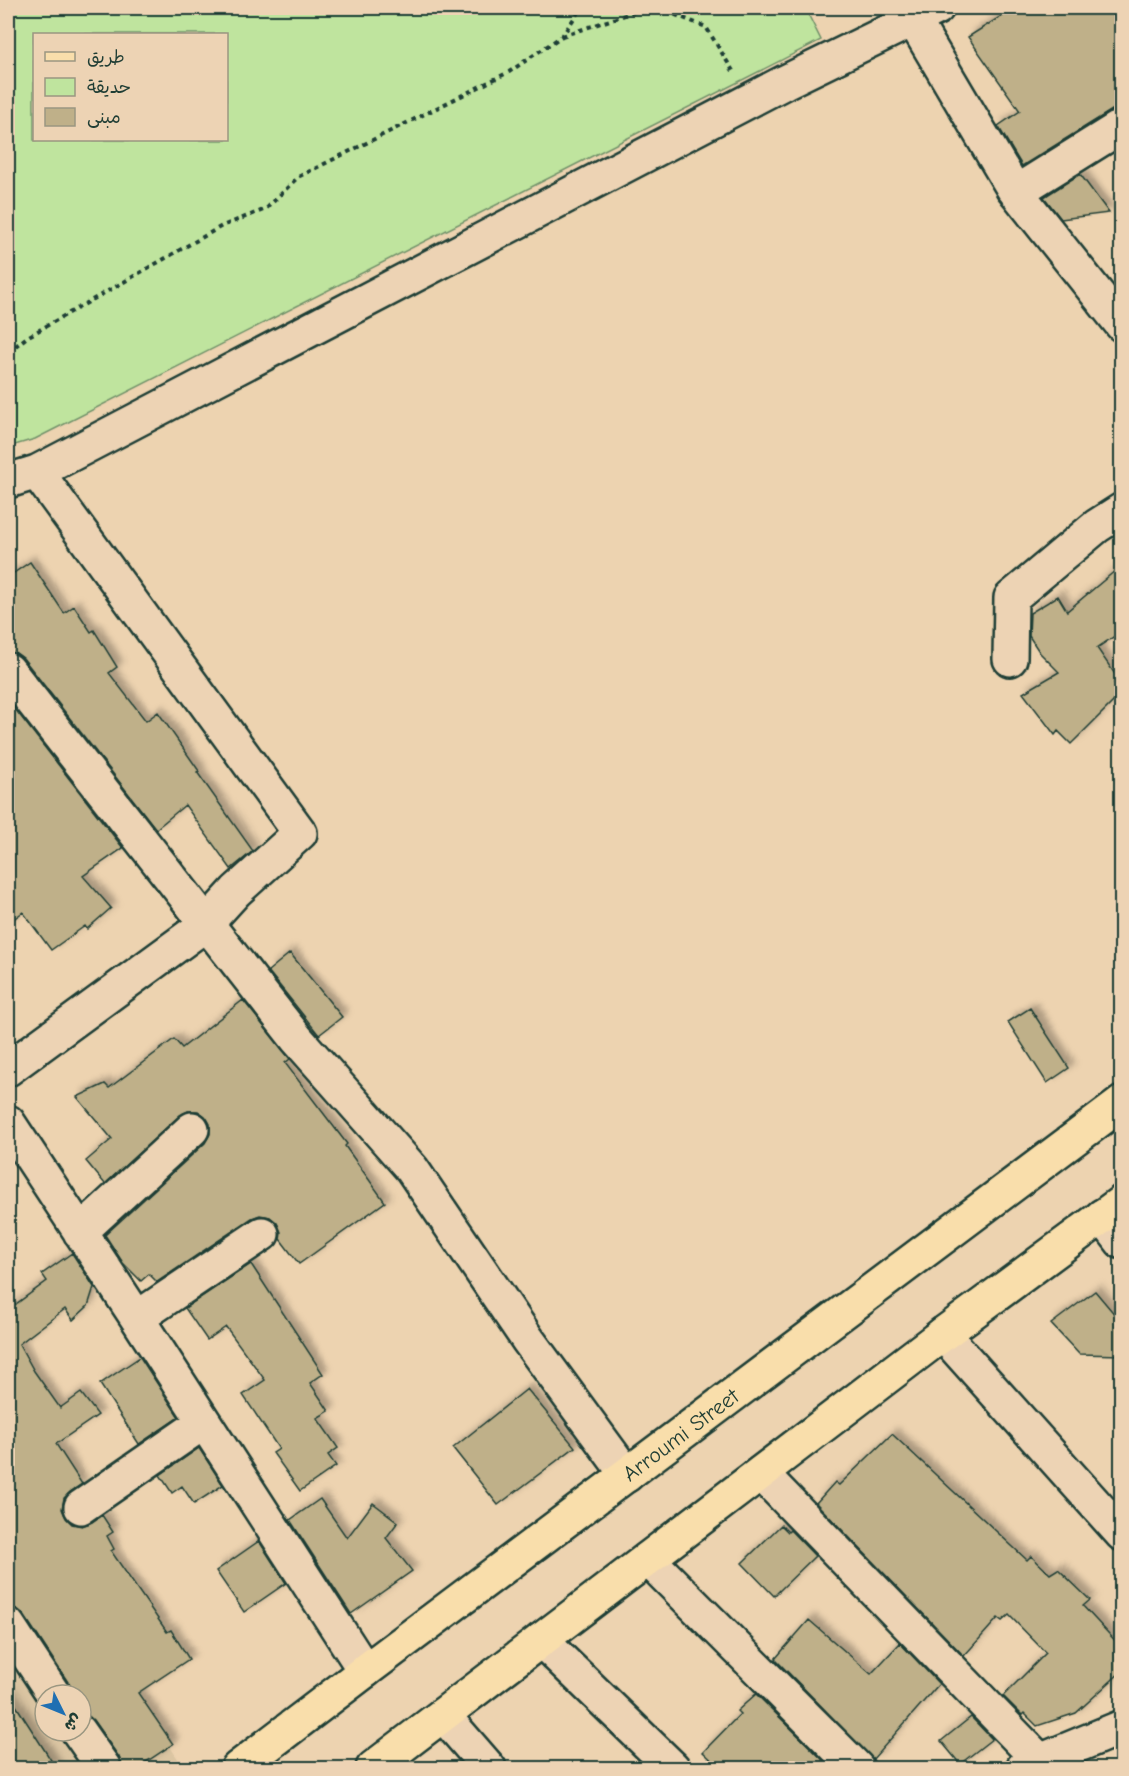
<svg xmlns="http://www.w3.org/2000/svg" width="1129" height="1776" viewBox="0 0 1129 1776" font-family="'Comic Neue','Playpen Sans Arabic',sans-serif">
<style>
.built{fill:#dbc5a2;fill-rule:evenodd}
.green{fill:#bfe49e;stroke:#6f9069;stroke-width:1.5;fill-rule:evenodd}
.building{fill:#bfb089;stroke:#1f3d34;stroke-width:1.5;filter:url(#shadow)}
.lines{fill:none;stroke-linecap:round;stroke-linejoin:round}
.minor-casing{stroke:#1f3d34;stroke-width:38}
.secondary-casing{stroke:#1f3d34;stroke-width:38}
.primary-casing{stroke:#1f3d34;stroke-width:38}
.path{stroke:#1f3d34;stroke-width:4;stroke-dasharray:4.5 4.5;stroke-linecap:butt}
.minor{stroke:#edd3b4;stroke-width:33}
.secondary{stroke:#edd3b4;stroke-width:33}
.primary{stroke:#f9deab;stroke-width:33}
.labels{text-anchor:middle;stroke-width:4.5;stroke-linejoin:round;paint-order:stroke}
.street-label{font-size:22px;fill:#1f3d34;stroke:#edd3b4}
</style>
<defs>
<filter id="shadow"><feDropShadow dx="5.5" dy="-5.5" stdDeviation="3" flood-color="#0004"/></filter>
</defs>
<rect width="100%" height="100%" fill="#edd3b0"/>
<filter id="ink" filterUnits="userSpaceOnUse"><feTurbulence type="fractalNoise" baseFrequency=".0167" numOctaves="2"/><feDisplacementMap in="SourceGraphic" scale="12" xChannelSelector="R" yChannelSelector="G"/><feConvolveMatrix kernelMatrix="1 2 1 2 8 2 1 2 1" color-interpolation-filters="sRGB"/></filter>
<g filter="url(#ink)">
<path class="built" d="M8 1500 182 1765 178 1768H8ZM45 1695H81V1731H45Z"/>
<path class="green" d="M8 8H805L821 40 35 439 8 447ZM34 34H226V140H34Z"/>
<path class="building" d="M1014 8H1122V107L1112 110 1022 166 998 126 1020 111 968 37Z
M1080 174 1109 213 1061 219 1044 197Z
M30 562 64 613 74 606 91 632 94 630 117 667 109 673 146 721 158 712 199 771 197 772 253 851 231 869 185 805 156 829 23 658 16 653 8 652V577Z
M1122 565V631L1097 648 1117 677 1114 683 1120 695 1071 744 1058 731 1055 735 1023 693 1059 672 1040 653 1029 636 1030 613 1058 596 1067 611Z
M8 700 123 848 83 876 111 908 87 929 85 926 51 950 23 912 8 923Z
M290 953 342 1017 319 1035 268 971Z
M243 1000 290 1059 285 1063 347 1144 345 1146 385 1202 299 1264 280 1239 281 1232 277 1223 270 1217 260 1215 252 1218 157 1282 149 1274 141 1281 123 1263 105 1235 205 1143 210 1134V1124L205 1116 198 1111H188L180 1115 105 1184 86 1161 112 1139 77 1097 105 1084 109 1088 174 1039 182 1048Z
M1030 1008 1069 1068 1047 1083 1008 1022Z
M72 1253 94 1287 88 1306 73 1320 65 1309 19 1344 34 1371 60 1408 81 1393 98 1415 56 1444 82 1484 70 1492 64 1498 62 1509 66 1518 72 1524 82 1526 92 1522 102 1515 113 1532 107 1536 114 1549 111 1551 167 1632 171 1630 189 1659 138 1693 173 1744 137 1768H122L119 1757 93 1720 81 1710V1695H73L70 1685 24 1615 17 1609 9 1607 8 1605V1310L47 1281 42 1274Z
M251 1264 323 1374 310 1383 329 1411 317 1418 338 1448 328 1455 336 1466 300 1491 273 1453 279 1449 243 1395 265 1380 226 1327 207 1340 185 1308Z
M1095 1291 1122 1323V1355L1079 1354 1051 1324Z
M140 1357 179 1417 139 1444 100 1384Z
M527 1389 575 1447 498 1505 453 1448Z
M892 1434 1027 1560 1031 1556 1050 1574 1058 1569 1090 1600 1083 1606 1122 1648V1671L1076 1713 1037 1726 1024 1713 1022 1715 1003 1696 1046 1653 1009 1615 1002 1621 998 1618 964 1656 816 1503 835 1482 839 1485Z
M199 1448 223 1485 194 1504 182 1486 172 1493 160 1475Z
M320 1499 347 1538 373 1503 398 1522 386 1538 412 1571 351 1614 290 1520Z
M781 1525 788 1532 790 1530 815 1556 774 1596 742 1563Z
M259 1541 286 1583 244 1612 216 1571Z
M809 1620 871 1674 900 1643 939 1684 873 1759 775 1659Z
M8 1693 56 1768H8Z
M756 1694 831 1768H720L703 1752 740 1714 737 1711Z
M971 1717 992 1739 960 1764 941 1741Z"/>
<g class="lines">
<defs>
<path id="minor" d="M913 19 1013 188 1122 325
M1016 192 1122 126
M8 481 37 472 785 82 937 8
M1010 659 1011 598 1097 526 1122 510
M8 670 297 1039 412 1169 528 1340 627 1475
M8 1069 206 924 236 891 300 833 37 472
M8 1122 137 1318 365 1671
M1102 1216 1122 1242
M80 1232 192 1129
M137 1318 262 1234
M761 1473 1040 1761
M81 1507 204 1422
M648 1559 857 1768
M8 1625 54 1695
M541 1640 673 1768
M443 1715 489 1768
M78 1731 104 1768"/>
<path id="secondary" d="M943 1334 1122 1534
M1023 1768 1122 1727"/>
<g id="primary">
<path id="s1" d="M238 1768 365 1671 1122 1103"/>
<path d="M373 1768 943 1334 1122 1202"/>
</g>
</defs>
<use href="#minor" class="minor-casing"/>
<use href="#secondary" class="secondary-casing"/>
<use href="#primary" class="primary-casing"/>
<path class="path" d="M658 8 706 27 733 71
M562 36 646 8
M8 352 27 337 222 226 266 209 298 177 509 72 562 36 581 8"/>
<use href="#minor" class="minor"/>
<use href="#secondary" class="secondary"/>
<use href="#primary" class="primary"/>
</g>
</g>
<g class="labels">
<g class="street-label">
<text dy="8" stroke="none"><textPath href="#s1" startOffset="554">Arroumi Street</textPath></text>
</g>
</g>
<rect width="1129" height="1776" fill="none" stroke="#edd3b4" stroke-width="30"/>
<rect x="15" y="15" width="1099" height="1746" fill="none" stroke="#1f3d34" stroke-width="2" filter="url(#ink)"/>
<rect x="33" y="33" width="195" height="108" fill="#edd3b4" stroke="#9b9781" stroke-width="1.5"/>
<rect x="45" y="52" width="30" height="9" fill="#f9deab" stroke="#9b9781" stroke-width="1.5"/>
<text x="87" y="63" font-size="18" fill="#1f3d34">طريق</text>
<rect x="45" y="78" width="30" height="18" fill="#bfe49e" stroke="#9b9781" stroke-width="1.5"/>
<text x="87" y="93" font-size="18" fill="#1f3d34">حديقة</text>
<rect x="45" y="108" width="30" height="18" fill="#bfb089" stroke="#9b9781" stroke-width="1.5"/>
<text x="87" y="123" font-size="18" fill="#1f3d34">مبنى</text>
<g transform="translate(63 1713) rotate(133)"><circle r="28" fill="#edd3b4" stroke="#9b9781" stroke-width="1.5"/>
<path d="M0-4.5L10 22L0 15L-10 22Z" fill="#1f6fb2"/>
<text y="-9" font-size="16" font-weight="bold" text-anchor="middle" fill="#1f3d34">ش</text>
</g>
</svg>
